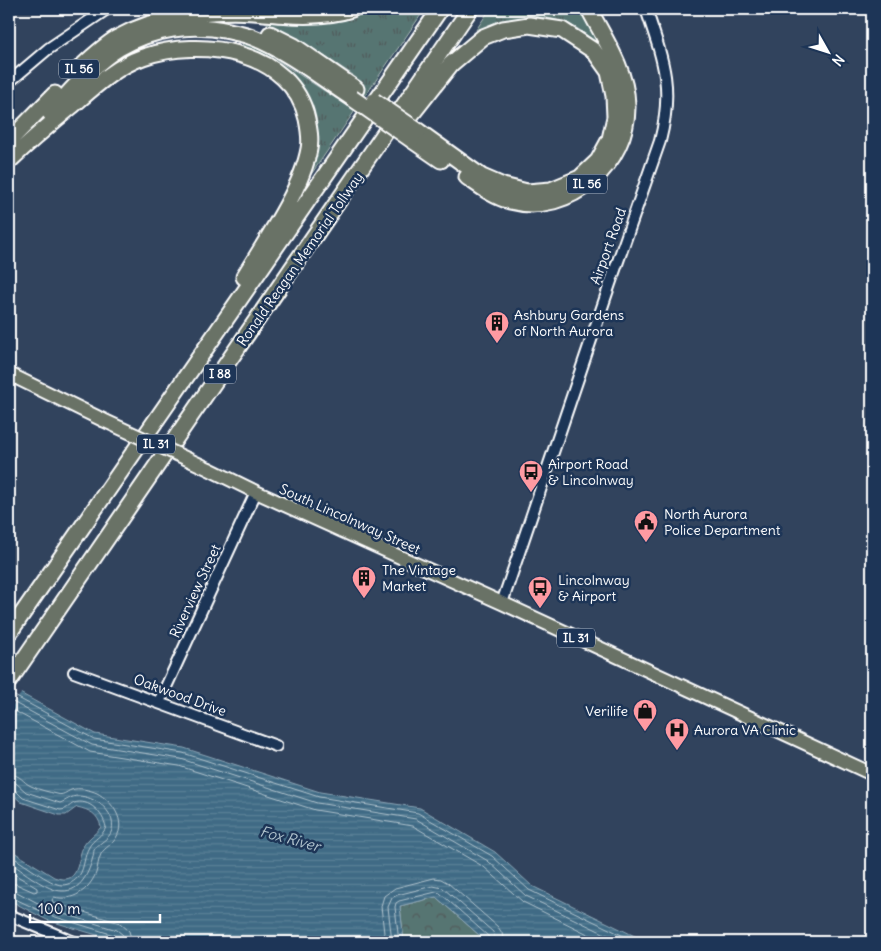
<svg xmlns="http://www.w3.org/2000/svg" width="881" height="951" viewBox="0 0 881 951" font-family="Delius,sans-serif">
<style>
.grass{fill:url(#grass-tufts);stroke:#abbab8}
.forest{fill:url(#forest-crowns);stroke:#abbab8}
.water{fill:url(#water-rules);stroke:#8ca6b6}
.pier{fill:#31435d}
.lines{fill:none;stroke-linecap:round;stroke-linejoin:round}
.shore{stroke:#b2c4ce;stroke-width:1}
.minor-casing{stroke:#fff;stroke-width:14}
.major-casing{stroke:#fff;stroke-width:16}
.highway-casing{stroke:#fff;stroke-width:19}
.minor{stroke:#1d3557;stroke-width:10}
.major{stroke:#697266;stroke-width:12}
.highway{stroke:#697266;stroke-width:15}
.major-bridge-casing{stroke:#fff;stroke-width:16;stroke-linecap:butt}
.highway-bridge-casing{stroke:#fff;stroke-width:19;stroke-linecap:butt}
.major-bridge{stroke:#697266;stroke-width:12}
.highway-bridge{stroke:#697266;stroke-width:15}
.labels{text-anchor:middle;stroke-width:5;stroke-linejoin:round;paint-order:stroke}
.shield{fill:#1d3557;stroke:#bbc2cd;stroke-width:1}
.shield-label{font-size:12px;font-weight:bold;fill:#fff}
.street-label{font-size:14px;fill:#fff;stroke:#1d3557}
.poi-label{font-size:14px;fill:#fff;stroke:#1d3557;text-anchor:start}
.water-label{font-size:15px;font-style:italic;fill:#b2c4ce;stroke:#1d3557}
</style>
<defs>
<pattern id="grass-tufts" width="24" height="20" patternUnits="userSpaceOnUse" patternTransform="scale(1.25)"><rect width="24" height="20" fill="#577472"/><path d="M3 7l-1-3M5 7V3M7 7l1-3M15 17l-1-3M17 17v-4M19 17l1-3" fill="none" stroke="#505c5b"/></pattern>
<pattern id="forest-crowns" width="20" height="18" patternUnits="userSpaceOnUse" patternTransform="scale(1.25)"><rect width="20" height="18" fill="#577472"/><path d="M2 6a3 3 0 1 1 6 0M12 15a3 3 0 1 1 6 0" fill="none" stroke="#505c5b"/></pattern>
<pattern id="water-rules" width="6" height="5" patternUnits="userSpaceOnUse" patternTransform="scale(1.25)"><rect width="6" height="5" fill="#3f6b85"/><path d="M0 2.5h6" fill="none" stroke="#5c8197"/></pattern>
</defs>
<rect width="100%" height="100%" fill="#31435d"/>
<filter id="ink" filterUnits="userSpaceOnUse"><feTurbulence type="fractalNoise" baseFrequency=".02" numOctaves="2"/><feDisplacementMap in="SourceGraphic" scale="10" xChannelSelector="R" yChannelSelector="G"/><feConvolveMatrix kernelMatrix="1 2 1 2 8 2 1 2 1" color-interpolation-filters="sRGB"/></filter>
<g filter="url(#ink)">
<path class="grass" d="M371 9H425L308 179 306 178 311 109 241 48 244 41 257 47 337 99 353 75 300 40 261 20 341 19Z
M490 9H582L604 49 602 50C569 10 522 10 478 31L476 30Z"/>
<path class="forest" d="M436 897 487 942H404L400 906Z"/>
<path class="water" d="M9 687 95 734 184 748 320 792 420 808 495 852 532 886 647 942H487L436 897 400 906 404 942H120L47 920 9 900V849L54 877C81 887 76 859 84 845 88 838 96 834 101 827 98 814 90 810 77 807L66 815H59L21 802 10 792Z"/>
<path class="pier" d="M9 685 22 692 9 711Z"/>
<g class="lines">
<path class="shore" d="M9 693 94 739 183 753 319 797 418 813 492 856 529 890 636 942
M9 700 92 745 181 759 317 803 416 819 488 861 526 896 622 942
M9 708 90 752 179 766 315 810 413 826 484 867 523 902 604 942
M9 774C22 775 22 782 31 786 39 790 49 792 57 794 63 796 66 792 71 790 79 787 90 790 97 793 112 801 127 821 116 838 113 844 104 848 101 854 98 860 98 867 96 873 89 890 73 902 54 897L52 900 54 903 120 923 129 931 132 942
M9 782 16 783 26 792 60 803C66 801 71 796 78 796 94 796 116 811 112 830 109 840 99 842 94 850 94 851 93 856 93 857 89 872 81 892 62 891 47 891 22 870 9 862
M9 788 14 789 23 798 60 810C66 810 69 806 74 803 89 798 103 813 106 827 103 836 93 839 89 847 84 855 85 867 79 876 75 881 69 885 62 885 51 885 21 861 9 855
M9 871 37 888V891L34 892 16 884 9 883
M9 890 15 891 51 910 117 930 123 935 124 942
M9 896 49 915 114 935 117 938 118 942
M385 942 381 906 384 896 395 888 434 878 441 879 448 883 498 927 502 933 504 942
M392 942 388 907 392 898 397 895 433 886 443 888 493 932 496 942
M399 942 395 907 396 903 399 901 436 892 440 893 488 936 490 942"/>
<defs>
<path id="minor" d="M9 82 48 49 107 9
M502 603 610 284 660 141C674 87 663 60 646 9
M74 672 276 746
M159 702 256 492
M9 915 74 942"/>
<path id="major" d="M9 374 103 420
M209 469 256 492 502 603 872 774"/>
<path id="highway" d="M270 34 294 46 356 89
M76 72C89 60 102 47 117 38 157 16 209 9 254 12 285 15 322 19 352 9
M50 113C70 92 94 63 119 48 153 28 192 23 229 31 237 33 245 34 252 37 288 51 320 77 352 98
M402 123 410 116 451 64 483 37 503 29 529 25 562 30 594 51 609 72 614 96 615 117 610 139 598 161 580 178 551 190 527 192 503 186 482 177 418 131
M412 140 441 160
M9 141 55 94
M9 161C29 142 50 124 72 106 94 87 115 67 143 57 200 37 292 50 307 119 309 129 311 139 309 149 302 189 265 242 244 277
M467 177C480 186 494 197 510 201 570 217 629 163 627 104 626 70 604 38 589 9
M9 633 440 9
M9 681 470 9"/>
</defs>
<use href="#minor" class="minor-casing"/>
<use href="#major" class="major-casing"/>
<use href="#highway" class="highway-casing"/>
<use href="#minor" class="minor"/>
<use href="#major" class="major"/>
<use href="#highway" class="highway"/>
<defs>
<path id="major-bridge" d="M103 420 209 469"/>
<path id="highway-bridge" d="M352 98 412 140
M374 101 418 131"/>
</defs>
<use href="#major-bridge" class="major-bridge-casing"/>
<use href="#highway-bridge" class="highway-bridge-casing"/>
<use href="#major-bridge" class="major-bridge"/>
<use href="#highway-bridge" class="highway-bridge"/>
</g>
</g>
<defs>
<symbol id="building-pin" viewBox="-11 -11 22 30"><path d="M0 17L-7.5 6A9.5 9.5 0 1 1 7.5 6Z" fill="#ff9aa2" stroke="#1d3557"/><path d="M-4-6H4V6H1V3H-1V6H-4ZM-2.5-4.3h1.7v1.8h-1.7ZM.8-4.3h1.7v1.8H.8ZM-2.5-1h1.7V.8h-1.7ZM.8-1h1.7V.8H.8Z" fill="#111"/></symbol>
<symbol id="bus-pin" viewBox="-11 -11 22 30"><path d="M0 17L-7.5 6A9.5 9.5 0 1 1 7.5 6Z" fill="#ff9aa2" stroke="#1d3557"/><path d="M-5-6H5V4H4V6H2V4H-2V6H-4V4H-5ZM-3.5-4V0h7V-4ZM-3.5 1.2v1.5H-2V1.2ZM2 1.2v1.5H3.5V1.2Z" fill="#111"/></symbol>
<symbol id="civic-pin" viewBox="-11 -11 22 30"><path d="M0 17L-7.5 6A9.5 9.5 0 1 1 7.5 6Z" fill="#ff9aa2" stroke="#1d3557"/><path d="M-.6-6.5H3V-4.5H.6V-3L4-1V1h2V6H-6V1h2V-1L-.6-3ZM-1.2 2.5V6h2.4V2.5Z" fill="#111"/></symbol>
<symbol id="shop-pin" viewBox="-11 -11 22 30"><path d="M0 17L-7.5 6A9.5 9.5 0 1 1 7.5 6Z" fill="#ff9aa2" stroke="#1d3557"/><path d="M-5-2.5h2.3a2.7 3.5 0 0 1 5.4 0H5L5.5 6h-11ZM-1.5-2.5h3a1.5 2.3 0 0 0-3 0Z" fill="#111"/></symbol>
<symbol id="hospital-pin" viewBox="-11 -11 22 30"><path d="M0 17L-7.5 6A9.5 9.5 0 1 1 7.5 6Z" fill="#ff9aa2" stroke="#1d3557"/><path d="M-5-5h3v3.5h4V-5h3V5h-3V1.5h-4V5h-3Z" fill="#111"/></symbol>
</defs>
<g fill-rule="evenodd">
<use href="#building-pin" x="483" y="309" width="28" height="38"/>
<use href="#bus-pin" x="517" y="458" width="28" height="38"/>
<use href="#civic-pin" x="632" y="508" width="28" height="38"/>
<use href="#building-pin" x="350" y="564" width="28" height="38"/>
<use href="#bus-pin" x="526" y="574" width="28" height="38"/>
<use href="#shop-pin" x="631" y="697" width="28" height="38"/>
<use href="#hospital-pin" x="663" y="716" width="28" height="38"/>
</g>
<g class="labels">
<g class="shield">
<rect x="59" y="59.5" width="40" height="19" rx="4"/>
<rect x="567" y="174.5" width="40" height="19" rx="4"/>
<rect x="204" y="364.5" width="32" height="19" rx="4"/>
<rect x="137" y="434.5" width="38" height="19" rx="4"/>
<rect x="557" y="628.5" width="38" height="19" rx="4"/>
</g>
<g class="shield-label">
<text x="79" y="73">IL 56</text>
<text x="587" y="188">IL 56</text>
<text x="220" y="378">I 88</text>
<text x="156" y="448">IL 31</text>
<text x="576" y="642">IL 31</text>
</g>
<g class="street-label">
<text transform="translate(608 246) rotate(-70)" y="5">Airport Road</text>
<text transform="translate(300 259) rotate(-55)" y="5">Ronald Reagan Memorial Tollway</text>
<text transform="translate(350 519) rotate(24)" y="5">South Lincolnway Street</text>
<text transform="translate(195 591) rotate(-65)" y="5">Riverview Street</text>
<text transform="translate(180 695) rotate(20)" y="5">Oakwood Drive</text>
</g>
<g class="poi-label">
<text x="514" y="320">Ashbury Gardens<tspan x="514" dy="16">of North Aurora</tspan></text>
<text x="548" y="469">Airport Road<tspan x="548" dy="16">&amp; Lincolnway</tspan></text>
<text x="664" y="519">North Aurora<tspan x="664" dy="16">Police Department</tspan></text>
<text x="382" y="575">The Vintage<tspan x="382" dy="16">Market</tspan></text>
<text x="558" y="585">Lincolnway<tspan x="558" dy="16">&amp; Airport</tspan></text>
<text x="628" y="716" text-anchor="end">Verilife</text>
<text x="694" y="735">Aurora VA Clinic</text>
</g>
<g class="water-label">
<text transform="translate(290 839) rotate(15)" y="5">Fox River</text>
</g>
</g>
<rect width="881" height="951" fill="none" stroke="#1d3557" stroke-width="30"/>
<rect x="15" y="15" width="851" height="921" fill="none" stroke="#fff" stroke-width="2" filter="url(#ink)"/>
<g transform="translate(828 52) rotate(129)" stroke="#1d3557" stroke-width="4" paint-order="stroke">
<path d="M0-4L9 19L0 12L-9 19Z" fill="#ffffff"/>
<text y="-8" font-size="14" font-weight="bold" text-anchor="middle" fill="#ffffff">N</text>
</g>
<path d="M30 914v8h130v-8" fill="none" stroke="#ffffff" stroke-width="2.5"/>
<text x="38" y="914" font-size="15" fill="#ffffff" stroke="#1d3557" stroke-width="4" paint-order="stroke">100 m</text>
</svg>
